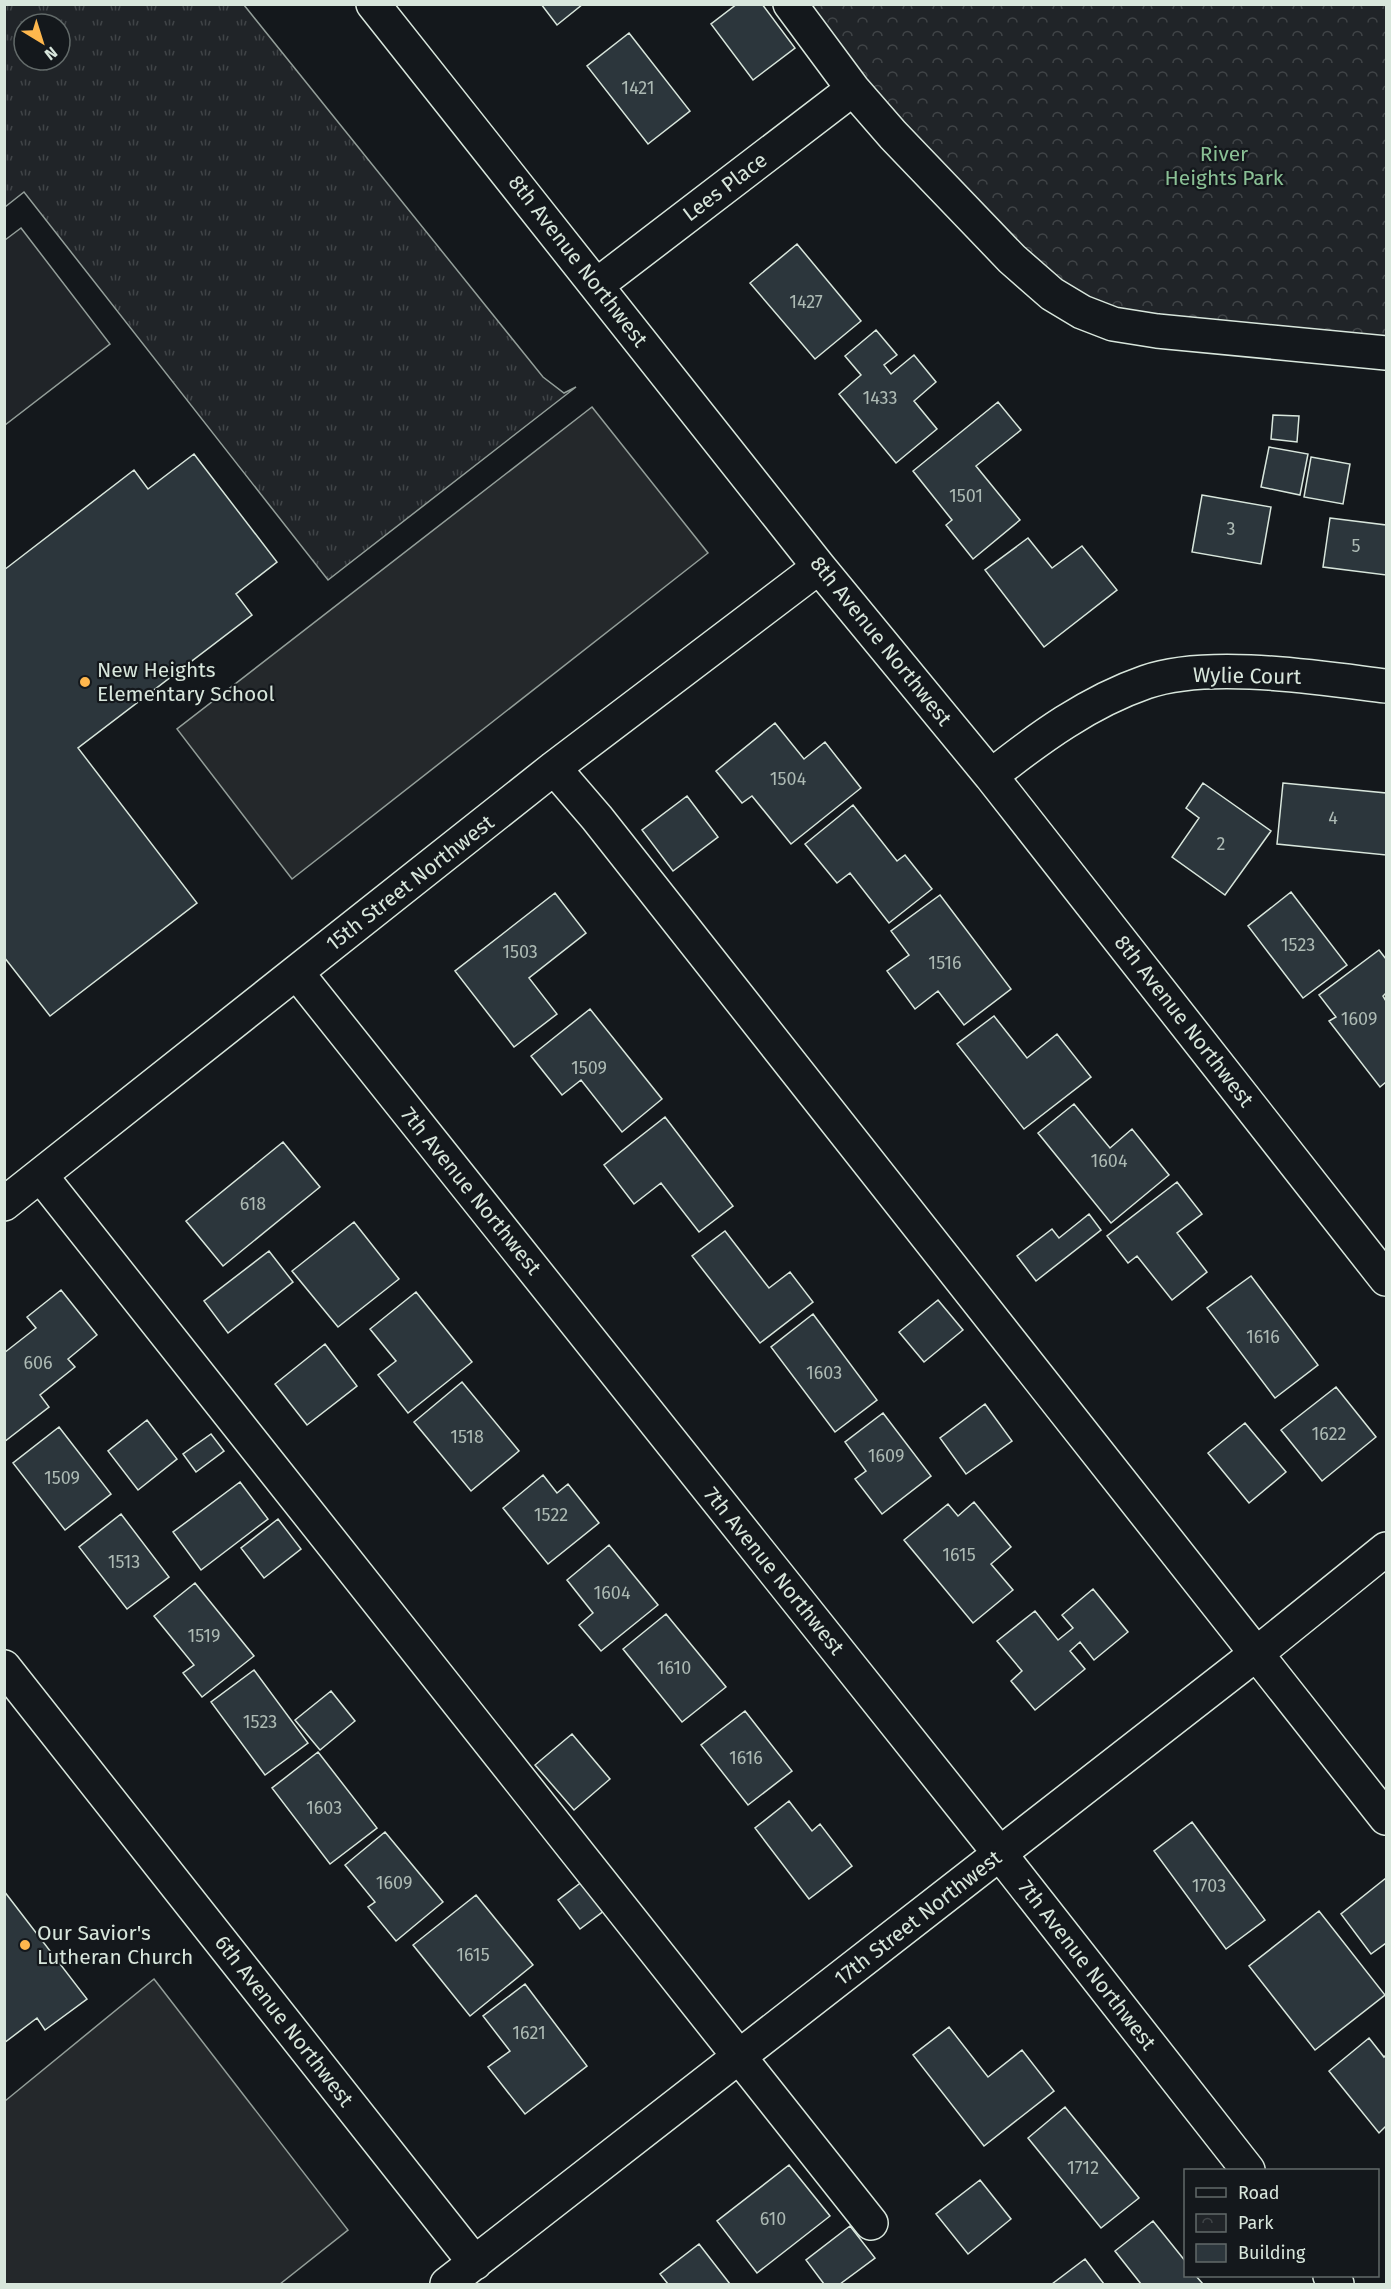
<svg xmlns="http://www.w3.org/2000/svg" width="1391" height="2289" viewBox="0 0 1391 2289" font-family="'Fira Sans',sans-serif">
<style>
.grass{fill:url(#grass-tufts);stroke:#939e99;stroke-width:1.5;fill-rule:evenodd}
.park{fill:url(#park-crowns);stroke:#939e99;stroke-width:1.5}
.garden{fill:#202428;stroke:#939e99;stroke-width:1.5}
.parking{fill:#24282b;stroke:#939e99;stroke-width:1.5}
.building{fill:#2c363c;stroke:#d8e6dc;stroke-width:1.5}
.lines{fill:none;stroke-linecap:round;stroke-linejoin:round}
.minor-casing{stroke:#d8e6dc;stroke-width:36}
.minor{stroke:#14181c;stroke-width:33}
.poi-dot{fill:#ffb74d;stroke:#14181c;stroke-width:2}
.labels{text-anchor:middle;stroke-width:4.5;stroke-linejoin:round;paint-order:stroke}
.number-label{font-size:18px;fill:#adbab4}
.park-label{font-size:21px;fill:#8ac095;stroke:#14181c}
.street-label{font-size:21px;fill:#d8e6dc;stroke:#14181c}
.poi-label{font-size:21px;fill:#d8e6dc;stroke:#14181c;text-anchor:start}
</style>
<defs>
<pattern id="grass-tufts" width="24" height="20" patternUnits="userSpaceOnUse" patternTransform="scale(1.5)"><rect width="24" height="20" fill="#202428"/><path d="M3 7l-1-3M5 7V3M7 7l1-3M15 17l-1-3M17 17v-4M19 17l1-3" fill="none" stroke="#404447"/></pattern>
<pattern id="park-crowns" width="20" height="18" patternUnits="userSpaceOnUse" patternTransform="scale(1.5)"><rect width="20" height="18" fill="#202428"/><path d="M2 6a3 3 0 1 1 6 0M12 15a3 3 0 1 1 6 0" fill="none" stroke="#404447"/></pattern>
</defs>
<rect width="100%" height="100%" fill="#14181c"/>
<path class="grass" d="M5,4l239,1 299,372 21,16 12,-6 -248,193 -304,-388 -19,15zM24,24h36v36h-36z"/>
<path class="park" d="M799,5h587v345l-262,-33 -48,-20 -58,-42z"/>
<path class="garden" d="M21,228l89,116 -105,81v-185z"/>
<path class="parking" d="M592,407l116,146 -416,326 -115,-150z
M154,1979l194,251 -68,54h-275v-183z"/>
<path class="building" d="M541,4h42l-26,21z
M737,4h25l33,44 -42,32 -42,-56z
M629,33l61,78 -42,33 -61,-78z
M797,244l64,77 -46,38 -65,-76z
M876,330l21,25 -13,10 7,9 23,-19 22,27 -22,19 23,28 -41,34 -57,-69 22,-19 -16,-19z
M998,402l23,28 -45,36 44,54 -47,39 -27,-34 6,-5 -39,-49z
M1273,415l26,1 -2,26 -26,-3z
M1269,447l39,7 -8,41 -39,-8z
M194,454l83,108 -41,32 16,21 -174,133 119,155 -147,113 -46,-59v-387l130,-100 14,19z
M1311,457l39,7 -7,40 -39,-7z
M1202,495l69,12 -10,57 -69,-12z
M1330,518l56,7v50l-63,-8z
M1028,538l24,30 30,-22 35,44 -73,57 -59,-77z
M775,723l29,36 21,-17 36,46 -70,56 -39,-48 -10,7 -26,-32z
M1203,783l68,48 -46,64 -53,-38 27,-39 -13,-10z
M1283,783l103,10v62l-109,-11z
M687,796l31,41 -45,34 -31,-41z
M853,805l44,56 8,-6 27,34 -43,34 -39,-50 -13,10 -32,-39z
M1291,892l56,73 -44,33 -55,-72z
M555,893l31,40 -57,45 28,36 -43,33 -59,-76z
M940,895l71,94 -47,36 -26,-34 -23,18 -28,-38 22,-16 -18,-24z
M1379,950l7,9v34l-3,3 3,5v81l-6,5 -51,-66 7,-4 -17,-22z
M590,1009l72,90 -40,33 -41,-52 -19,15 -31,-39z
M994,1016l33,42 30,-24 34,43 -67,52 -67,-85z
M1074,1104l36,44 22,-19 37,46 -58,48 -73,-90z
M665,1117l68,89 -34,26 -38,-49 -27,21 -30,-39z
M283,1142l37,45 -97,79 -37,-45z
M1177,1182l25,32 -25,19 30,39 -35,28 -35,-44 -9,7 -21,-27z
M1089,1214l12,16 -65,51 -19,-25 35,-27 7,9z
M354,1222l45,57 -61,48 -46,-56z
M725,1231l44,57 21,-16 23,30 -53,41 -68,-87z
M269,1251l24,31 -65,51 -24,-32z
M1251,1276l67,89 -43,33 -68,-90z
M61,1290l36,45 -29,24 7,8 -35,28 9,12 -45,35v-89l32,-25 -9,-11z
M416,1292l56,70 -64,51 -30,-38 18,-14 -26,-32z
M938,1300l25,30 -39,32 -25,-30z
M813,1314l64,86 -42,32 -64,-85z
M325,1344l32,42 -50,39 -32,-41z
M462,1382l57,69 -48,40 -57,-69z
M1336,1387l40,50 -54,44 -41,-51z
M985,1404l27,37 -46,33 -26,-36z
M883,1413l48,63 -49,38 -27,-35 11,-8 -21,-29z
M147,1420l30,39 -39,31 -30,-39z
M1245,1423l41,49 -37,31 -41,-50z
M59,1427l52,67 -46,36 -52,-67z
M211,1434l13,17 -28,21 -13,-18z
M543,1475l14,18 11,-9 31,39 -51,41 -45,-56z
M240,1482l28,37 -67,51 -28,-38z
M974,1502l37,45 -20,17 22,26 -40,33 -69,-83 44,-36 10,12z
M121,1514l48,63 -42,32 -48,-62z
M278,1519l23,30 -37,29 -23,-30z
M609,1545l49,60 -57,46 -22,-26 14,-12 -26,-33z
M195,1583l59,73 -52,41 -19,-24 11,-8 -40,-49z
M1093,1589l35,43 -34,28 -14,-18 -10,9 15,18 -50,41 -24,-29 11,-10 -25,-30 38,-30 23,29 15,-12 -11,-13z
M666,1614l60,73 -44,35 -59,-73z
M254,1670l54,73 -43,32 -54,-73z
M331,1691l24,30 -35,29 -25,-30z
M745,1711l47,60 -44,34 -47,-60z
M572,1734l38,45 -36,31 -39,-45z
M318,1752l59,76 -47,36 -58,-76z
M789,1801l23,30 8,-7 32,42 -43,33 -54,-71z
M1192,1822l73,98 -39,29 -72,-98z
M385,1832l58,70 -47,39 -28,-34 7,-5 -30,-37z
M587,1878l22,29 -29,22 -22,-29z
M1386,1878v65l-15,11 -30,-40z
M4,1891l83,108 -42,31 -8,-12 -33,25z
M476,1895l57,70 -63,51 -57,-71z
M1319,1911l66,84 -70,55 -66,-84z
M525,1984l62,82 -62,48 -37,-47 22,-16 -27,-35z
M949,2027l39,50 34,-27 32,41 -70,55 -71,-91z
M1369,2038l15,19 2,-2v71l-7,7 -50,-62z
M1065,2107l74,91 -38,30 -73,-90z
M789,2165l41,51 -73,57 -40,-52z
M980,2180l31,39 -43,35 -32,-40z
M1153,2221l33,41v14h10l7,8h-62l-26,-33z
M850,2226l25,32 -35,26h-16l-18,-24z
M699,2244l31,40h-62l-8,-10z
M1085,2259l19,25h-52z"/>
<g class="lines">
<defs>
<path id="minor" d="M373,4l446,563 172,209 395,503
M790,4l63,85 40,46 119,124 40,35 30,18 31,12 44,7 229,22
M597,285l256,-196
M554,768l43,50 789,1000
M991,776c48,-38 97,-74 155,-94 63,-22 174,-4 240,4
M297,973l703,881 248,316
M41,1176l830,1047
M4,1204l550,-436 265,-201
M4,1667l471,596
M1330,2276l7,8
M447,2284l809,-630 130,-105"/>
</defs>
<use href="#minor" class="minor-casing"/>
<use href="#minor" class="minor"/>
</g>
<g class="poi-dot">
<circle cx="85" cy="682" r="6"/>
<circle cx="25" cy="1945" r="6"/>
</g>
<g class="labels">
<g class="number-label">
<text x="638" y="94">1421</text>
<text x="806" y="308">1427</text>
<text x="880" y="404">1433</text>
<text x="966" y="502">1501</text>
<text x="1231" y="535">3</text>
<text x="1356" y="552">5</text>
<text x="788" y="785">1504</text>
<text x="1333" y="824">4</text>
<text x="1221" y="850">2</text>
<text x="1298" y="951">1523</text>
<text x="520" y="958">1503</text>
<text x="945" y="969">1516</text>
<text x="1359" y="1025">1609</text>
<text x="589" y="1074">1509</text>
<text x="1109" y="1167">1604</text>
<text x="253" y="1210">618</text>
<text x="1263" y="1343">1616</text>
<text x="38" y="1369">606</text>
<text x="824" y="1379">1603</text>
<text x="1329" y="1440">1622</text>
<text x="467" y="1443">1518</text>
<text x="886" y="1462">1609</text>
<text x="62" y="1484">1509</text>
<text x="551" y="1521">1522</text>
<text x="959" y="1561">1615</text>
<text x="124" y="1568">1513</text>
<text x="612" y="1599">1604</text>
<text x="204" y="1642">1519</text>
<text x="674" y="1674">1610</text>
<text x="260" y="1728">1523</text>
<text x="746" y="1764">1616</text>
<text x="324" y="1814">1603</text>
<text x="394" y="1889">1609</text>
<text x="1209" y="1892">1703</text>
<text x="473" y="1961">1615</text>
<text x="529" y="2039">1621</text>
<text x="1083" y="2174">1712</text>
<text x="773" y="2225">610</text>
</g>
<g class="park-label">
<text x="1224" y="161">River<tspan x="1224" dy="24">Heights Park</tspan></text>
</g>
<g class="street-label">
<text transform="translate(725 187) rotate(-37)" y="7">Lees Place</text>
<text transform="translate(578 261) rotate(52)" y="7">8th Avenue Northwest</text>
<text transform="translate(881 641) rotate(51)" y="7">8th Avenue Northwest</text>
<text transform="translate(1247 676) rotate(1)" y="7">Wylie Court</text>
<text transform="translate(410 883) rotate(-38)" y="7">15th Street Northwest</text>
<text transform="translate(1184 1021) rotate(52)" y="7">8th Avenue Northwest</text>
<text transform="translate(471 1191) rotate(51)" y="7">7th Avenue Northwest</text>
<text transform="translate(774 1571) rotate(51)" y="7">7th Avenue Northwest</text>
<text transform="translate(918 1918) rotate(-38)" y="7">17th Street Northwest</text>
<text transform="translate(1087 1965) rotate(52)" y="7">7th Avenue Northwest</text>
<text transform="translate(284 2021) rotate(52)" y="7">6th Avenue Northwest</text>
</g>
<g class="poi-label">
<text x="97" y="677">New Heights<tspan x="97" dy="24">Elementary School</tspan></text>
<text x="37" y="1940">Our Savior's<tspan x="37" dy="24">Lutheran Church</tspan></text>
</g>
</g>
<rect width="1391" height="2289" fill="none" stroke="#d8e6dc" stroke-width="12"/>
<rect x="1184" y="2169" width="195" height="108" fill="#14181c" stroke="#626a69" stroke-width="1.5"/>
<rect x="1196" y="2188" width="30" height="9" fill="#14181c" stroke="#626a69" stroke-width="1.5"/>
<text x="1238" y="2199" font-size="18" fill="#d8e6dc">Road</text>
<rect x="1196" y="2214" width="30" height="18" fill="url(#park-crowns)" stroke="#626a69" stroke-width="1.5"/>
<text x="1238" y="2229" font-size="18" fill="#d8e6dc">Park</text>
<rect x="1196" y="2244" width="30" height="18" fill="#2c363c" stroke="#626a69" stroke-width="1.5"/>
<text x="1238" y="2259" font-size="18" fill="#d8e6dc">Building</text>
<g transform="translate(42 42) rotate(142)"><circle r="28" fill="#14181c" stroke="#626a69" stroke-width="1.5"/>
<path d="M0-4.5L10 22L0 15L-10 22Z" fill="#ffb74d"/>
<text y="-9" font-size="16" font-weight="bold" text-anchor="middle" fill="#d8e6dc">N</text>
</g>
</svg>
